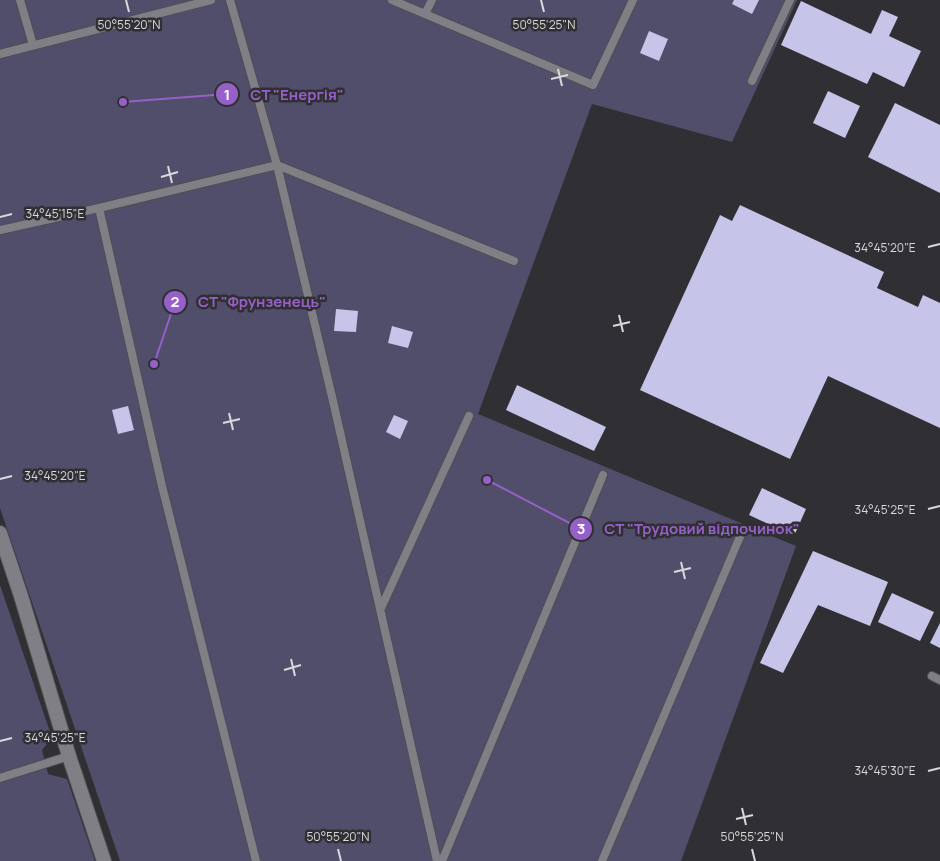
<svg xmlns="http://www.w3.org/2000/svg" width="940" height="861" viewBox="0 0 940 861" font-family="Manrope,sans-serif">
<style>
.green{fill:#504e6a}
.building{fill:#c7c4ea}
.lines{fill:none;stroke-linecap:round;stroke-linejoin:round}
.service-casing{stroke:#4e4e52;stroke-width:10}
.minor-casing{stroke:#4e4e52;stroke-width:16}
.service{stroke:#807f85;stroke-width:8}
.minor{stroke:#807f85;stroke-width:14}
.ticks{fill:none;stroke:#d9d9dc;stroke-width:2}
.ticks-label{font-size:12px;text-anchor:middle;fill:#d9d9dc;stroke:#303034;stroke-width:5;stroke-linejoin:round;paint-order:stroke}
.leader{fill:none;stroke:#9760c8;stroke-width:2}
.callout-dot{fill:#9760c8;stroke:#303034;stroke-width:2}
.mark-label{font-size:15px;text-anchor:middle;font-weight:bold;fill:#fff}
.callout-label{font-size:15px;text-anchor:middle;font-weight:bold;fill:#9760c8;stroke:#303034;stroke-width:5;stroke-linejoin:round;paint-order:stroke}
</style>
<rect width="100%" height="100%" fill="#303034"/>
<path class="green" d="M0,0h797l-65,142 -140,-38 -114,310 318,132 -115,315h-561l-120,-353z
M0,585l52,153 -10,12 6,24 19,5 28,82h-95z"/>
<path class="building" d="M734,0h25l-7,14 -20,-10z
M801,1l70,33 11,-24 16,7 -9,19 32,15 -17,36 -31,-15 -6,12 -86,-39z
M649,31l19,8 -9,22 -19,-8z
M828,91l32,15 -15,32 -32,-15z
M895,103l45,22v68l-72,-36z
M740,205l144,67 -7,16 41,19 5,-12 17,8v125l-112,-52 -38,83 -150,-69 80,-175 12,6z
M336,309l22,2 -2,21 -22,-1z
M392,326l21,6 -5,16 -20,-5z
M517,385l89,42 -12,24 -88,-41z
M128,406l6,24 -16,4 -6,-24z
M394,415l14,6 -8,18 -14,-7z
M762,488l44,21 -12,27 -45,-21z
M813,551l75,31 -18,44 -52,-21 -35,68 -23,-10z
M892,593l42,19 -14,29 -42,-19z
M940,623v25l-10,-5z"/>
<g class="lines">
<defs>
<path id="service" d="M20,0l13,45
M230,0l47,165 56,236 104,460
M392,0l201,85 40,-85
M425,14l7,-14
M0,54l211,-54
M752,81l38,-81
M99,208l63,278 94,375
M0,230l99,-22 178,-43 237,96
M381,608l88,-192
M932,676l8,4
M0,778l69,-22
M442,861l161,-386
M602,861l140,-329"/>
<path id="minor" d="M0,533l21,63 48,160 35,105"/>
</defs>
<use href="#service" class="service-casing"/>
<use href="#minor" class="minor-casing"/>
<use href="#service" class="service"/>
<use href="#minor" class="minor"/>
</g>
<path class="ticks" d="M126,0l3,12M541,0l3,12M558,69l4,17M551,79l17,-4M168,166l4,17M161,177l17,-5M0,217l12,-3M928,247l12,-3M619,315l4,17M613,326l17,-4M229,413l4,17M223,423l17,-4M0,479l12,-3M928,509l12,-3M681,562l4,17M674,572l17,-4M291,659l4,17M284,670l17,-5M0,741l12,-3M928,771l12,-3M742,808l4,17M736,819l17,-4M338,849l3,12M752,849l3,12"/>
<g class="ticks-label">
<text x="544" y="29">50°55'25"N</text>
<text x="129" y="29">50°55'20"N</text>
<text x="55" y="218">34°45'15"E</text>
<text x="885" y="252">34°45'20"E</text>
<text x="55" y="480">34°45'20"E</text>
<text x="885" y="514">34°45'25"E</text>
<text x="55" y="742">34°45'25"E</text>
<text x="885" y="775">34°45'30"E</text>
<text x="338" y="841">50°55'20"N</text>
<text x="752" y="841">50°55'25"N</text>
</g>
<path class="leader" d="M123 102L227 94M154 364L175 302M487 480L581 529"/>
<g class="callout-dot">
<circle cx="123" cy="102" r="5"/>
<circle cx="154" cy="364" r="5"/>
<circle cx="487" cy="480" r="5"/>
<circle cx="227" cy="94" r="12"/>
<circle cx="175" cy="302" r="12"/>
<circle cx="581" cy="529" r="12"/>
</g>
<g class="mark-label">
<text x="227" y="100">1</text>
<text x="175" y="307">2</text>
<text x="581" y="534">3</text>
</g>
<g class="callout-label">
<text x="297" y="100">СТ "Енергія"</text>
<text x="262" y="307">СТ "Фрунзенець"</text>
<text x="702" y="534">СТ "Трудовий відпочинок"</text>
</g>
</svg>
